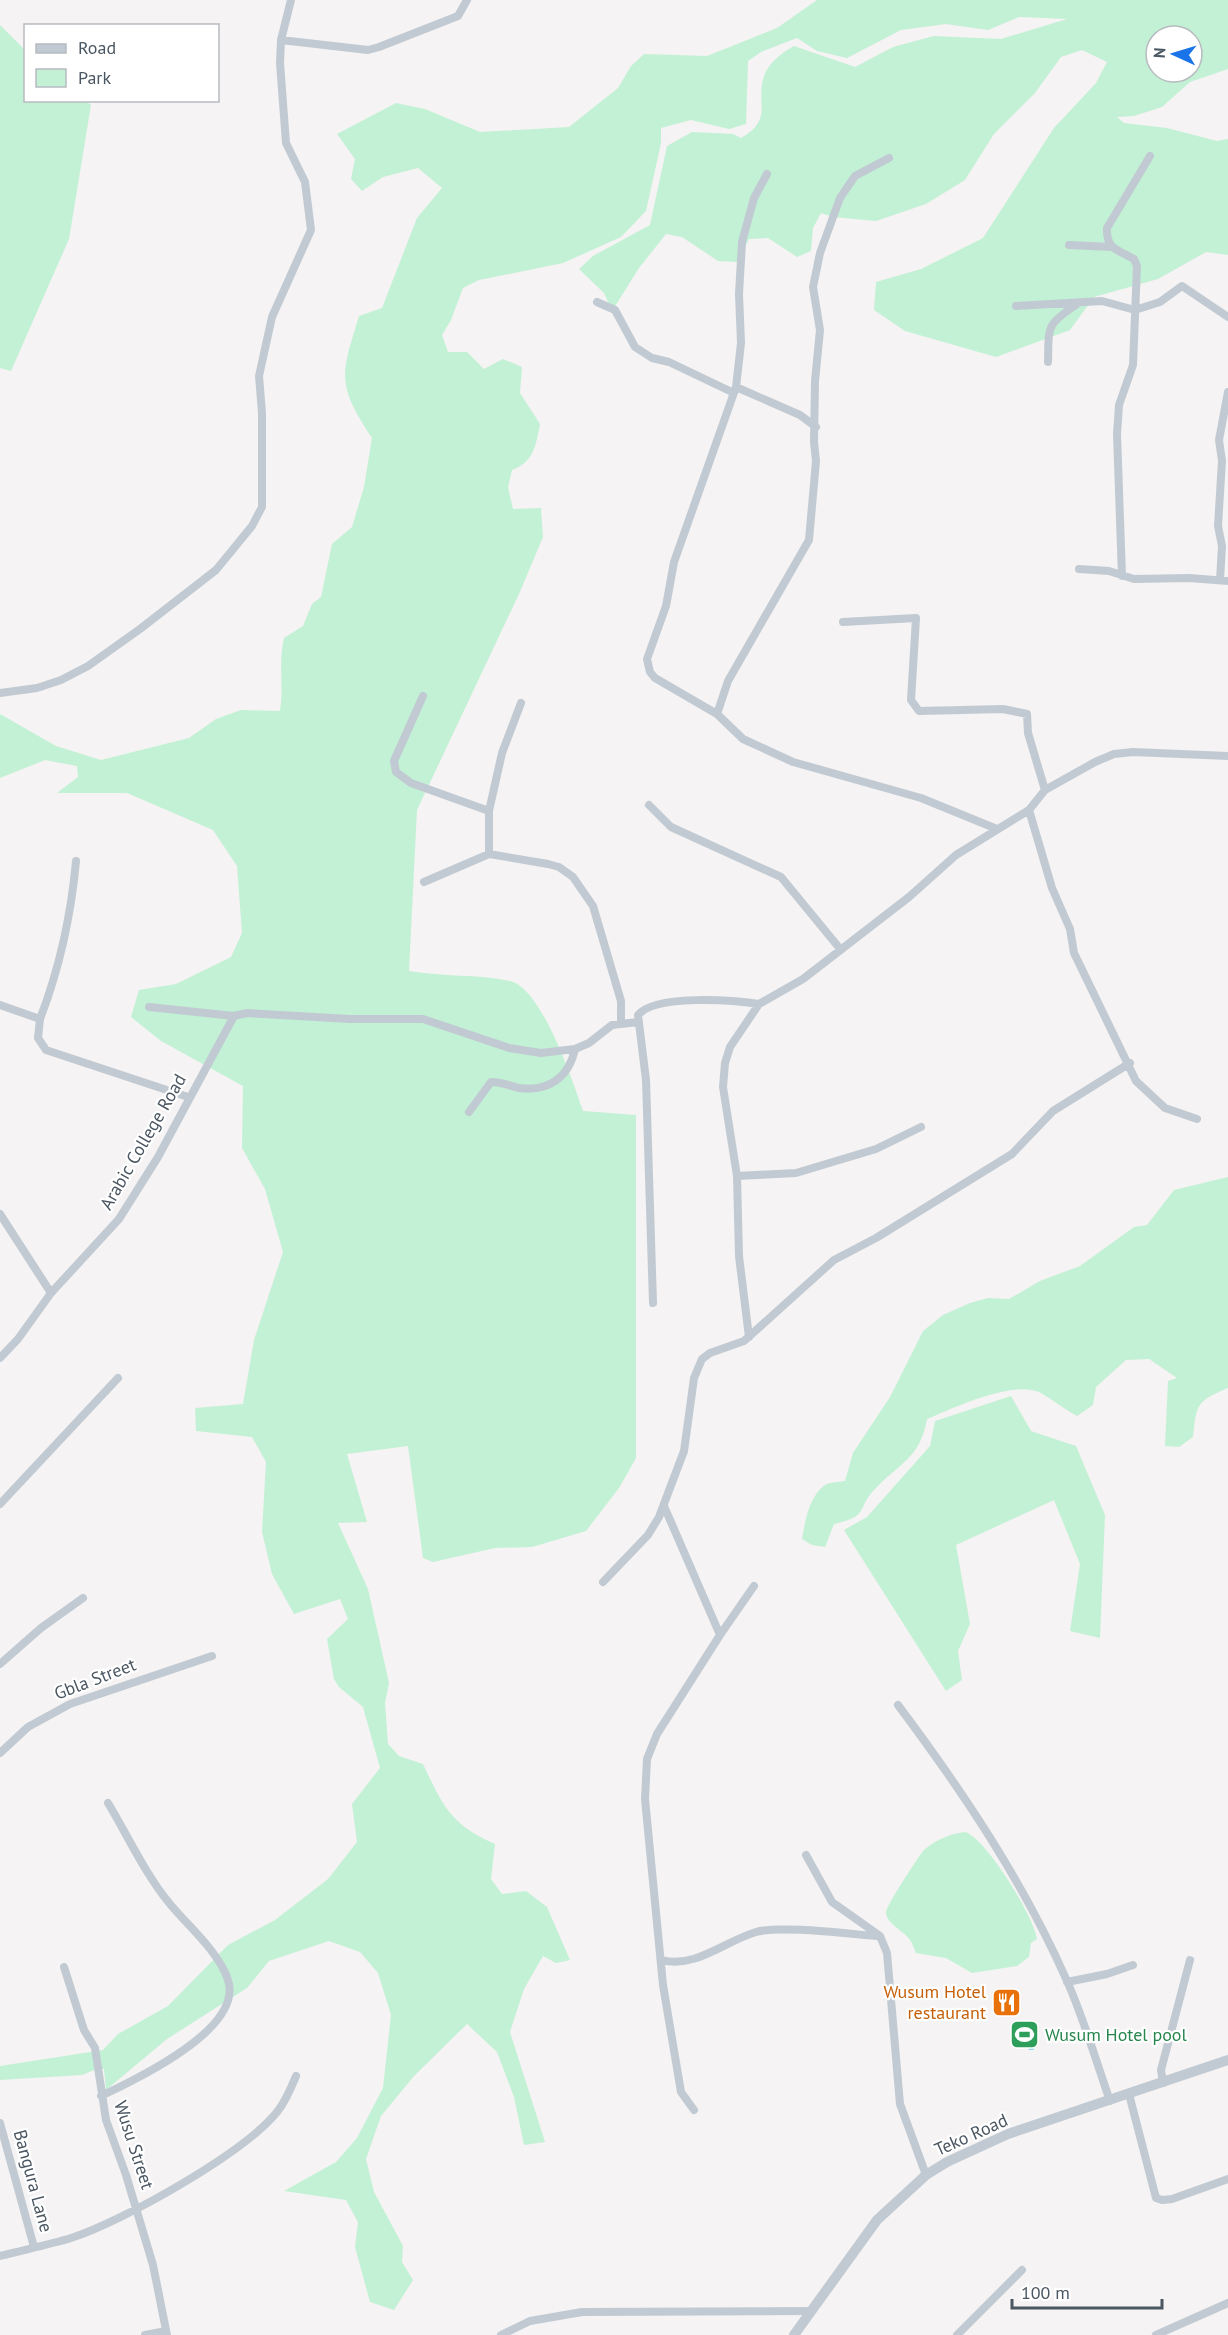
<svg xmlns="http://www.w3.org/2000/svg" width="1228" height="2335" viewBox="0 0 1228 2335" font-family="'PT Sans',sans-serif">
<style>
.green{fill:#c3f1d5;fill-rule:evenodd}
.water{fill:#90daee}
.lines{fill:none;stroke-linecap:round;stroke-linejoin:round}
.minor{stroke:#c1cad2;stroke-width:8}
.tertiary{stroke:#c1cad2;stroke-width:10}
.labels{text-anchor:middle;stroke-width:4.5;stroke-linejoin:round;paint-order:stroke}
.street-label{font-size:18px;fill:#4a5661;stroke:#fff}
.food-label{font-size:18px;fill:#c56008;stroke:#fff;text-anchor:end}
.leisure-label{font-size:18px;fill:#27864d;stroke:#fff;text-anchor:start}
</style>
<rect width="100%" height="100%" fill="#f5f3f3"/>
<path class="green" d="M817,0h411v69l-38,13 -28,25 -28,9 -17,1 7,6 43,5 50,13 11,-2v116l-22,-3 -48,27 -64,18 -24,33 -74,27 -91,-26 -31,-21 2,-28 45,-13 62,-31 71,-110 42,-45 11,-21 -25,-12 -21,7 -26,36 -41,41 -29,46 -39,24 -50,17 -43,-4 -12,-4 -8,15 -2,23 -14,6 -29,-19 -19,1 -12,23 -19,-1 -36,-24 -16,-3 -27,34 -27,43 -8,-18 -25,-24 14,-13 57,-31 17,-79 25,-14 41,2 8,4c33,-19 14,-34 23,-62 5,-14 19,-24 30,-30l61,21 38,-20 41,-11 67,3 66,-20 -48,-2 -31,13 -42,-6 -45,6 -54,28 -30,-7 -20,-13 -36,14 -13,9 -2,63 -17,5 -38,-9 -30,8v15l-15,68 -25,26 -58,26 -84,17 -16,8 -12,32 -9,15 6,17h19l17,17 19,-10 19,8 -2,26 20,31c-4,21 -6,38 -28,46l-4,17 5,22 28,-1 2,29 -24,57 -102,216 -8,161c33,6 69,3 101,10 32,7 63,101 73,130l53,4v343l-17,30 -33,43 -54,16 -37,1 -62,14 -10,-4 -15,-112 -61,8 20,68 -29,1 30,66 21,94 -4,20 3,41 11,12 24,8c20,42 27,60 72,80l-4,35 11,15 24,-3 21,16 23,53 -14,3 -13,-7 -19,33 -14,43 35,110 -21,3 -10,-48 -17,-45 -30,-28 -53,52 -33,40 -15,43 8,33 29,54 -1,16 11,18 -19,30 -24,-8 -15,-55 3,-25 -12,-22 -62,-9 52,-29 21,-24 26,-50 8,-73 -13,-42 -18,-21 -31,-11 -60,20 -22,27 -80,51 -61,51 -2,-21h-7l-15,6 -82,5v-14l103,-16 15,-16 50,-28 60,-61 47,-25 53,-41 29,-37 -5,-38 28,-36 -17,-61 -24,-20 -5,-8 -7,-40 21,-20 -8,-20 -46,15 -22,-40 -10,-42 4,-70 -14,-25 -56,-6 -1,-23 48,-4 11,-64 29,-88 -18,-63 -23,-41 1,-62 -82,-45 -30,-24 8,-27 37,-6 55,-27 11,-24 -5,-67 -24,-36 -86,-37h-70l21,-16 -1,-11 -32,-6 -45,18v-64l56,32 45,14 88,-22 27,-19 25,-9 39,1c4,-26 -2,-48 4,-73l19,-12 9,-22 9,-7 11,-53 20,-17 12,-40 8,-49c-36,-55 -31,-62 -13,-122l23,-8 35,-90 25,-30 -24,-20 -35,9 -21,14 -11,-12 4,-20 -18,-25 59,-31 29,6 55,23 89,-5 49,-39 13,-22 13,-12 63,2 70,-28zM1156,36h36v36h-36z
M0,25l25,25 1,50 60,1 5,4 -22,134 -58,132 -11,-3z
M1228,1177v211c-31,13 -32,16 -35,49l-14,10 -14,-1 3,-65 9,-3 -28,-19 -23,1 -30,27 -3,18 -16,11c-13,-7 -24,-16 -36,-23 -27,-14 -88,15 -114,26 -7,40 -28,44 -53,71 -18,19 -4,26 -40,34l-9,23 -13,-2 -10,-6c3,-17 7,-43 23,-54 5,-3 14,-3 20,-4l8,-28 37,-56 33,-66 20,-16 27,-12 18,-5 21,1 31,-18 40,-15 54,-39 13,-2 27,-35z
M1011,1396l20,35 45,15 29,69 -5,123 -30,-7 10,-67 -26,-64 -98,45 14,79 -12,27 4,29 -16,11 -102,-161 23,-13 63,-71 5,-25z
M966,1832c22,10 67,83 71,107l-6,4 -2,14 -12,9 -45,7 -26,-15 -30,-5c-2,-4 -3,-9 -6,-13 -6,-9 -23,-16 -24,-27 -1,-6 33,-57 38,-63 11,-10 28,-17 42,-18z"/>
<path class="water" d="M1016,2022h4l4,8 5,2 5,18h-5l-5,-10 -5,-1 -5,-14z"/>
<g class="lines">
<path class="minor" d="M281,40l87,10 11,-3 79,-31 9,-16
M889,158l-34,18 -15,22 -20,55 -7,34 7,43 -5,51 -1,61 2,19 -7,79 -81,141 -11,33 26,25 50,23 128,36 76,31
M1069,245l42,2
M597,302l18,8 20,37 17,11 17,4 65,31
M1016,306l86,-5 33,9 25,-8 22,-16 46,31
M1048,362c1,-34 -3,-37 28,-57
M736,387l64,28 16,12
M1079,569l30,2 25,8 55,-1 39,3
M1122,576l-5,-142 2,-29 14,-40 4,-99 -3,-7c-16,-9 -28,-10 -27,-31l43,-72
M1220,580l2,-34 -4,-20 4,-65 -3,-21 9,-48
M843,622l73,-4 -5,82 8,11 84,-2 24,5 1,19 17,57
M0,693l37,-5 24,-8 27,-14 52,-37 76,-59 36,-44 10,-19v-94l-3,-37 13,-59 39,-87 -6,-48 -19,-39 -6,-80 1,-23 10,-40
M423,696l-29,65 2,11 15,11 78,28
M717,714l-62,-36 -5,-6 -3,-13 19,-53 8,-44 62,-175 5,-44 -2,-49 3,-52 12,-44 13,-24
M649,805l22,22 110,50 60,73
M1029,810l23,78 18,41 4,24 62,128 29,27 32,11
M489,854v-43l13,-58 19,-50
M424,882l65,-28 59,10 11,3 14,10 20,29 28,95v22
M0,1005l40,14 -2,19 8,12 142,47
M149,1007l85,9 13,-3 103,6h73l86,29 32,5 34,-4 14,-6 23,-18 26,-3
M40,1019c20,-52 31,-103 36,-158
M469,1112l22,-30c11,0 19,4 28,6 30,4 50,-11 56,-39
M737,1176l59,-3 80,-24 45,-22
M0,1214l51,79
M653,1303l-7,-223 -8,-65c17,-21 95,-15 121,-11
M749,1337l-10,-81 -2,-80 -14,-89 2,-24 5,-16 29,-43 44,-25 106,-82 47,-42 73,-45 16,-20 50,-28 19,-8 19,-2 95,4
M0,1358l18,-19 33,-46 68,-74 39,-62 76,-141
M0,1504l118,-126
M664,1506l56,129
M603,1582l45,-47 11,-18 25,-66 10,-73 8,-19 8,-6 34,-12 90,-81 42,-22 136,-84 41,-43 77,-48
M0,1664l41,-36 42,-30
M898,1705c65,87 125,176 169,276 17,38 29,80 43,120
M0,1753l28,-26 42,-23 142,-48
M806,1855l26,47 48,34 7,17 13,151 26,71
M662,1960c33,9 63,-19 94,-28 23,-7 93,2 120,4
M64,1967l20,63 11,18 11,72 20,55 27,90 14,70
M1067,1982l40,-8 26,-9
M1163,2083l-2,-13 29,-110
M1129,2094l27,104 6,2 10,-1 56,-20
M101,2096c34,-16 143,-67 127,-116 -9,-28 -40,-54 -58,-76 -25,-30 -42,-68 -62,-101
M694,2110l-13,-18 -18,-107 -18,-186 2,-40 10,-25 63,-99 34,-49
M0,2123l34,124
M0,2256c23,-6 48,-11 71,-18 52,-17 172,-84 206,-126 9,-11 14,-24 19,-36
M145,2335l21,-4
M501,2335l29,-14 52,-9 230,-1
M957,2335l65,-65
M1156,2335l72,-32"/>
<path class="tertiary" d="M794,2335l83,-115 49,-45 21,-13 61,-28 220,-74"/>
</g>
<defs>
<symbol id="restaurant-square" viewBox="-11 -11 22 22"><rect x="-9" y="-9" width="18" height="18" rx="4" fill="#e8710a" stroke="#fff"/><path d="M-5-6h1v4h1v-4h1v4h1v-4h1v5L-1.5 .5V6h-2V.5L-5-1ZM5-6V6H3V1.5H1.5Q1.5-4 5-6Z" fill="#fff"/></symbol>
<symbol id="stadium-square" viewBox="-11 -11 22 22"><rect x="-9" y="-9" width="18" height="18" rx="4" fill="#2e9e5b" stroke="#fff"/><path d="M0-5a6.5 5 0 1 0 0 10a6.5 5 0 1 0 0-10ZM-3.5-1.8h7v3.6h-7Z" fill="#fff"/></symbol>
</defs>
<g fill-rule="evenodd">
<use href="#restaurant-square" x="990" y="1986" width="33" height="33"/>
<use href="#stadium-square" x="1008" y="2018" width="33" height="33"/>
</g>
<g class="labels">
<g class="street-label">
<text transform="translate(143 1142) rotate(-60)" y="6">Arabic College Road</text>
<text transform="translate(95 1679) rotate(-21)" y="6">Gbla Street</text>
<text transform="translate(971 2135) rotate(-24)" y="6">Teko Road</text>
<text transform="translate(134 2145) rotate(72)" y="6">Wusu Street</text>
<text transform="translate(33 2181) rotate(75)" y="6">Bangura Lane</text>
</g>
<g class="food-label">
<text x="986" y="1998">Wusum Hotel<tspan x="986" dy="21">restaurant</tspan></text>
</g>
<g class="leisure-label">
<text x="1045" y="2041">Wusum Hotel pool</text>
</g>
</g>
<rect x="24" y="24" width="195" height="78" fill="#ffffff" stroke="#b7bbc0" stroke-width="1.5"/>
<rect x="36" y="44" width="30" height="9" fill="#c1cad2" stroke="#b7bbc0" stroke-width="1.5"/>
<text x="78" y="54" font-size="18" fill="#4a5661">Road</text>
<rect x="36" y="69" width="30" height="18" fill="#c3f1d5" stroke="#b7bbc0" stroke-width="1.5"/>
<text x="78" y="84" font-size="18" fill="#4a5661">Park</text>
<g transform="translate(1174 54) rotate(274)"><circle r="28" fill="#ffffff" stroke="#b7bbc0" stroke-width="1.5"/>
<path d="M0-4.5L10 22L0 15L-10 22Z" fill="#1a73e8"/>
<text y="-9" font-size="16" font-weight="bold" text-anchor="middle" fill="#4a5661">N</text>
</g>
<path d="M1012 2299v9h150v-9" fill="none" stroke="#4a5661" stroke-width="3"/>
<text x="1021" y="2299" font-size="18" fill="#4a5661" stroke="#ffffff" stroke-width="4.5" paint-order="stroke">100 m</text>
</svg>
